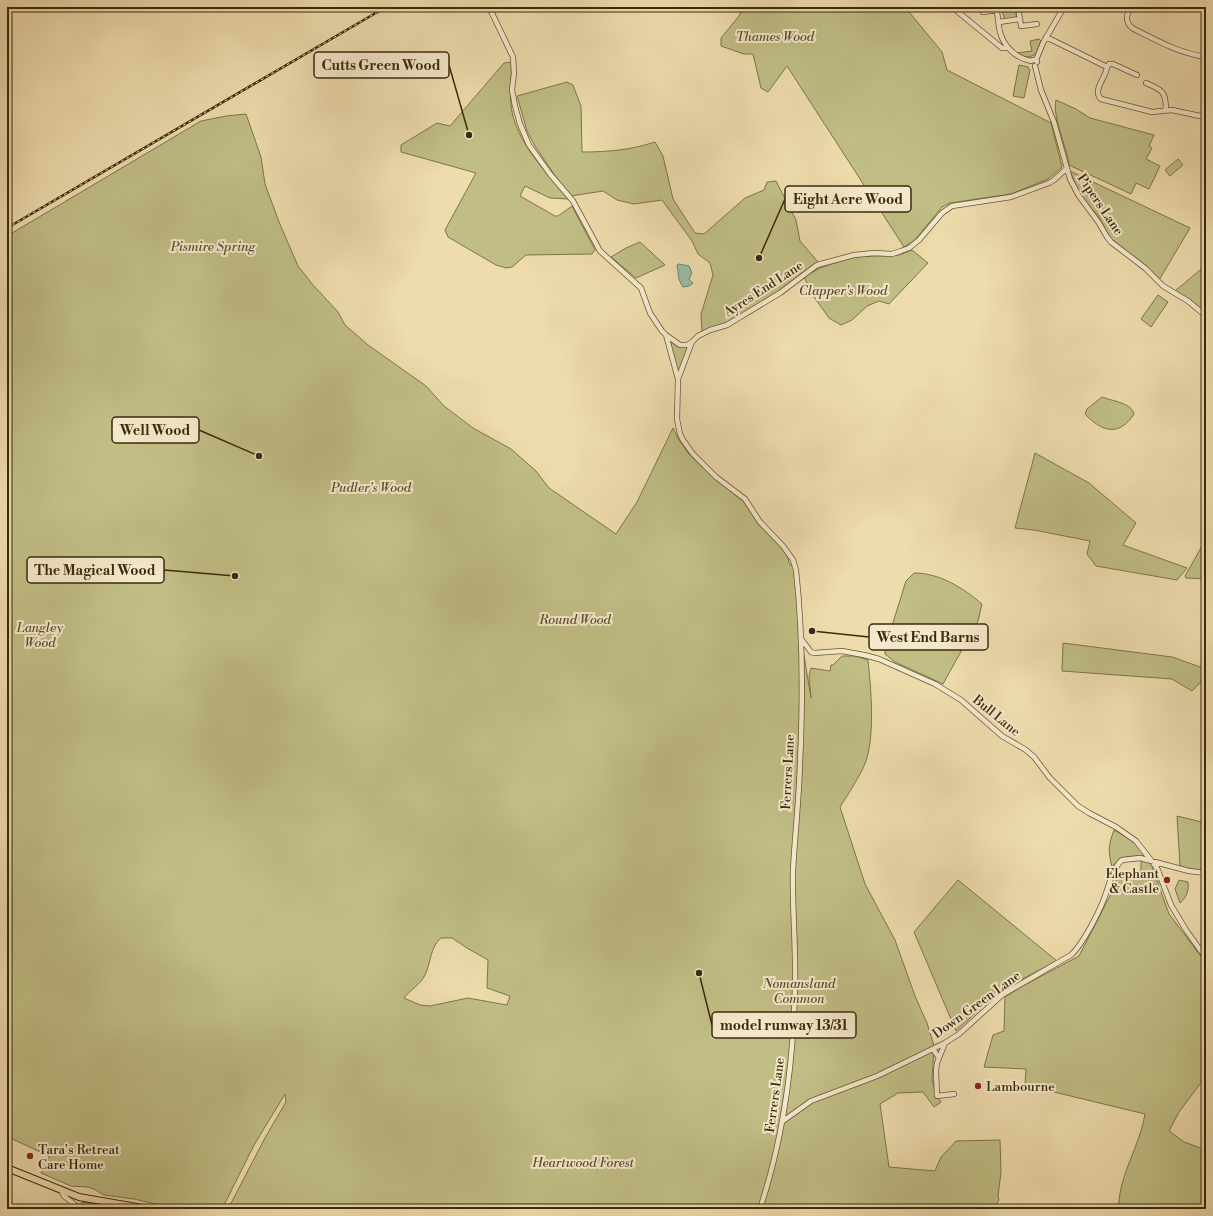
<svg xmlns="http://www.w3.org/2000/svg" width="1213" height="1216" viewBox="0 0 1213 1216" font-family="'Libre Bodoni',serif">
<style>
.green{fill:#c0be85;stroke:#7e744a;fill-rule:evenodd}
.water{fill:#99bca9;stroke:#73816b}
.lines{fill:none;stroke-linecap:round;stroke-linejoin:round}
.minor-casing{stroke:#685636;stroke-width:6}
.major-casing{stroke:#3b290e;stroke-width:8}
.minor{stroke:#f4e8ca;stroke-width:4.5}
.major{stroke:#eedcad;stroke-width:6}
.rail-casing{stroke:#3b290e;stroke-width:2.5}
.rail{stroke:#f4e8ca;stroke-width:1;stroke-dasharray:3;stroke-linecap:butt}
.poi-dot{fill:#8f2418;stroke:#f4e8ca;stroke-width:1.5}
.labels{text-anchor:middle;stroke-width:4;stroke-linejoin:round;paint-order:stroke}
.park-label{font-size:13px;font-style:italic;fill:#5c4e2c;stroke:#f4e8ca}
.street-label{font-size:13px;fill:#3b290e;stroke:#f4e8ca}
.poi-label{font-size:13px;fill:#3b290e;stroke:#f4e8ca;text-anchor:start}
.leader{fill:none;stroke:#3b290e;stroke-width:1.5}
.callout-dot{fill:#3b290e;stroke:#f4e8ca;stroke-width:1.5}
.callout{fill:#f4e8ca;stroke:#3b290e;stroke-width:1.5}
.callout-label{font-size:14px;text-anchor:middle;font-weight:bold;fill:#3b290e}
</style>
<rect width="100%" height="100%" fill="#eedcad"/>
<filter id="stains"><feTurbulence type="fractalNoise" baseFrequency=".005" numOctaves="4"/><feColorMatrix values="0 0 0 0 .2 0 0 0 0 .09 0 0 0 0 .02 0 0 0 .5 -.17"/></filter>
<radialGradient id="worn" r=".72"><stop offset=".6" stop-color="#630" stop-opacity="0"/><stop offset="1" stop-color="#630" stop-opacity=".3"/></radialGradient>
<path class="green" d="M743,7h162l37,45 5,18 104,53 11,44 -14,12 -37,15 -61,9 -8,4 -28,34 -10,6 -117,-181 -19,26 -7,-4 -8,-34h-9l-23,-8v-8l18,-22z
M1001,7h13l3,10 -12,3z
M1039,39l2,2 -5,13c-7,4 -12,4 -19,-1l15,-2 -2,-10z
M512,62c-1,16 -3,34 0,50 7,33 35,61 56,87l-18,-1 -25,-12 -5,10 35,20h3l14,-10 23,44 -3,4 -66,1 -14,12 -6,1 -10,-3 -48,-28 -3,-7 31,-57 -75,-21v-7l36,-22 13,3 54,-63z
M1019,65l9,2 2,3 -6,28 -11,-2z
M567,82l6,3 8,21 1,46c25,0 49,-2 73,-10l8,14 10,43 22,34 9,1 41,-36 19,-8 3,-8 9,-1 20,39 4,21 18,21 -22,18 -16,11 -56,34 -22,7 -1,-18 12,-39 -3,-12 -12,-9 -6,-13 -30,-41 -28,4 -17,-4 -14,-9 -32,5 -13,-16 -23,-34 -8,-15 -10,-35z
M1056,100l20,9 14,9 64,17 -5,11 3,2 -6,11 14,7 -11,23 -13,-6 -5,11 -62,-29c-2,-18 -17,-48 -13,-65z
M246,114l15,43 4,27 14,38 19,44 15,19 25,27 7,13 23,20 58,41 18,20 29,22 38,21 25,22 13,17 67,46 21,-32 36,-74 6,12 9,13 20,19 35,29 16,24 20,18 8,12 2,8 7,7 3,56 12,72 -2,-22 2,-8 19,3 1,-6h2l9,-9h13l13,4c3,28 7,74 -2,101 -5,14 -18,33 -26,46l25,77 30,56 20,56 12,27 7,23 -2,34 5,16 4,6 -7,5 -11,-15 -25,1 -18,11 9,63 46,4 6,-14 15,-16 44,-1 1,32 -3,24 1,4 -6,9h-765l38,-73 20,-34 -1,-8 -31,51 -32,64h-45l-43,-10 -30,-4 -10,-6 -7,-2 -16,-1 -30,-13 8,-17 -41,-19 -1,2v-903l194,-115 25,-5zM441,938h11l15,10 21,12 -1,28 23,8 -3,9 -39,-7 -38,8 -10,-1 -16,-7c6,-8 17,-14 21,-23 6,-12 5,-28 16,-37z
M1178,159l5,6 -13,11 -5,-6z
M1070,171l120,57 -31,52 -19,-19 -28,-21 -5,-7 -9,-18 -13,-12 -5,-7z
M640,242l25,23 -29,13 -25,-21 15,-9z
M912,250l16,13 -39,41 -10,-3 -12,5 -15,14 -11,5 -12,-7 -15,-21 -10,-20 16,-9 32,-11 47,-2z
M1206,265v48l-16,-13 -15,-9z
M1158,295l10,7 -17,25 -10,-8z
M669,340l19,6 -10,29z
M1102,397c10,4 30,6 32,17 -15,23 -32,18 -49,0l2,-5z
M1035,453l54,30 47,40 -13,22 64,23 -10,12 -81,-14 -9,-12 3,-13 -56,-11 -19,-2z
M1206,539v40l-20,-1 -1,-2z
M914,573c26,0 49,15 68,31l-4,17 -35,63 -48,-22 -10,-8v-6l21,-67z
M1063,643l109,14 34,12v8l-14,14 -20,-12 -110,-8z
M1177,816l29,7v49l-16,-2 -10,-4z
M1114,830l18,10 14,16c-15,0 -25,-1 -34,11 -4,-17 -4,-20 2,-37z
M1141,859l9,2 19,53 37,49v113l-27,36 -10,19 15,11 22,8v59h-87c-1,-8 1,-14 2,-21 6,-25 20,-49 24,-74l-120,-29 1,-16 -42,-2 9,-32 11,-4 1,-34 16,-10 58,-31 33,-64 7,-20 16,3 6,-5z
M958,880l99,81 -58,30 -43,40 -42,-99z
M1179,880l9,2c1,8 -1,15 -8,21l-5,-14z
M82,1202l52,7h-50l-3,-3z"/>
<path class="water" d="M679,264l10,2 3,7 -3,6 4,4 -4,3 -6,1c-6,-8 -4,-14 -6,-22z"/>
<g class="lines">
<defs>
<path id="minor" d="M489,7l24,50 1,16 -2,17 3,16 5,18 9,21 21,29 23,27 27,50 41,37 9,25 12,18 4,4 14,10h7l5,-3 6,-6 12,-6 17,-5 53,-32 37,-28 37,-10 20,-2 18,1 9,-3 8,-3 10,-8 23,-27 10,-7 59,-9 38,-14 5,-3 12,-11
M952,7l50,41h6
M996,7c2,8 2,17 4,25 4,15 16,26 31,29l2,-1h3
M1131,7c-5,8 -6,14 1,21 24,12 46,25 74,29
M983,12l14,-2
M1020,19l1,7 16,-2
M999,22l21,-3 -1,-5
M1046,37l61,30 2,-3h4l24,11
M1037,62l-1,-2 7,-17 21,-36
M1035,66l6,24 13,32 16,57 9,17 20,27 8,14 4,5 34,26 18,18 25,15 18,15
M1107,67c-1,11 -15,23 -6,32l51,13 20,-2 28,6 6,-2
M1146,83c16,7 20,8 20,27
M666,335l12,44 -1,40 3,15 3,6 10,14 23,23 29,22 15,23 23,24 10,14 3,10c7,64 7,129 4,193 -1,36 -5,71 -7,107 -1,38 3,75 2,113 -1,77 -11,153 -35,226
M678,379l14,-37
M802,640l9,12 3,1 28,-2 22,4 15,4 56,25 26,16 41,36 24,14 8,7 16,21 28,28 11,7 27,14 20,14 21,27 14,37 15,25 20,28
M945,1043l-8,20 -1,8 1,25 17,-2
M933,1049l6,9
M783,1121l28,-20 66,-25 68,-33 14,-9 43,-39 69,-40c12,-11 27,-41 33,-56 5,-13 8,-30 18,-39l18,-2 49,13 17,2
M61,1190l3,6 16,13"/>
<path id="major" d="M7,1168l72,29 69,12"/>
</defs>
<use href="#minor" class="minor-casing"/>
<use href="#major" class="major-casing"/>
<use href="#minor" class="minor"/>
<use href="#major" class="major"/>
<defs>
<path id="rail" d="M7,228l379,-221"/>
</defs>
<use href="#rail" class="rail-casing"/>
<use href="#rail" class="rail"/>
</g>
<g class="poi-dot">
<circle cx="1167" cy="880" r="4"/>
<circle cx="978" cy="1086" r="4"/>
<circle cx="30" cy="1156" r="4"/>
</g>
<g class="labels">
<g class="park-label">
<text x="775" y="41">Thames Wood</text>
<text x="213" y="251">Pismire Spring</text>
<text x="843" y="295">Clapper's Wood</text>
<text x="371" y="492">Pudler's Wood</text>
<text x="575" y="624">Round Wood</text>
<text x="40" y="632">Langley<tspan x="40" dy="15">Wood</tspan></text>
<text x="799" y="988">Nomansland<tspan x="799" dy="15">Common</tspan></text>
<text x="583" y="1167">Heartwood Forest</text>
</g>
<g class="street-label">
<text transform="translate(1101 204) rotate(56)" y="5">Pipers Lane</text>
<text transform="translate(763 288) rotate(-33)" y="5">Ayres End Lane</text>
<text transform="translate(997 715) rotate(39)" y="5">Bull Lane</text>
<text transform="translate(787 772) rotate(-87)" y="5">Ferrers Lane</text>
<text transform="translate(976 1004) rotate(-36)" y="5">Down Green Lane</text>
<text transform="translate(774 1095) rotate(-82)" y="5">Ferrers Lane</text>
</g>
<g class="poi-label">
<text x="1159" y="878" text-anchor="end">Elephant<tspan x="1159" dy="15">&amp; Castle</tspan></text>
<text x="986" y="1091">Lambourne</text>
<text x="38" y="1154">Tara's Retreat<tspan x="38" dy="15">Care Home</tspan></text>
</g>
</g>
<path class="leader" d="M469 135L449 65M759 258L785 199M259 456L199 430M235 576L164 570M812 631L869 637M699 973L712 1025"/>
<g class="callout-dot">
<circle cx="469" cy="135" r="4"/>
<circle cx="759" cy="258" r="4"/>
<circle cx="259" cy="456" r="4"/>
<circle cx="235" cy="576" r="4"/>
<circle cx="812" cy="631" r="4"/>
<circle cx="699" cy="973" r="4"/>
</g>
<g class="callout">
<rect x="314" y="52" width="135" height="26" rx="4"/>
<rect x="785" y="186" width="126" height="26" rx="4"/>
<rect x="112" y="417" width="87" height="26" rx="4"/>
<rect x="27" y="557" width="137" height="26" rx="4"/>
<rect x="869" y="624" width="119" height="26" rx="4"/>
<rect x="712" y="1012" width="144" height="26" rx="4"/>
</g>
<g class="callout-label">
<text x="381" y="70">Cutts Green Wood</text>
<text x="848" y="204">Eight Acre Wood</text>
<text x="155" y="435">Well Wood</text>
<text x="95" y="575">The Magical Wood</text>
<text x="928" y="642">West End Barns</text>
<text x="784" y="1030">model runway 13/31</text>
</g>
<rect width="1213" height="1216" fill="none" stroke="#eedcad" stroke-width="24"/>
<rect x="8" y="8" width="1197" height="1200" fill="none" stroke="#3b290e" stroke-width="2"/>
<rect x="12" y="12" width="1189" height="1192" fill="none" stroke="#3b290e"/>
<rect width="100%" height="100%" filter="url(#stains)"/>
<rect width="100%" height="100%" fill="url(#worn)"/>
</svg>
